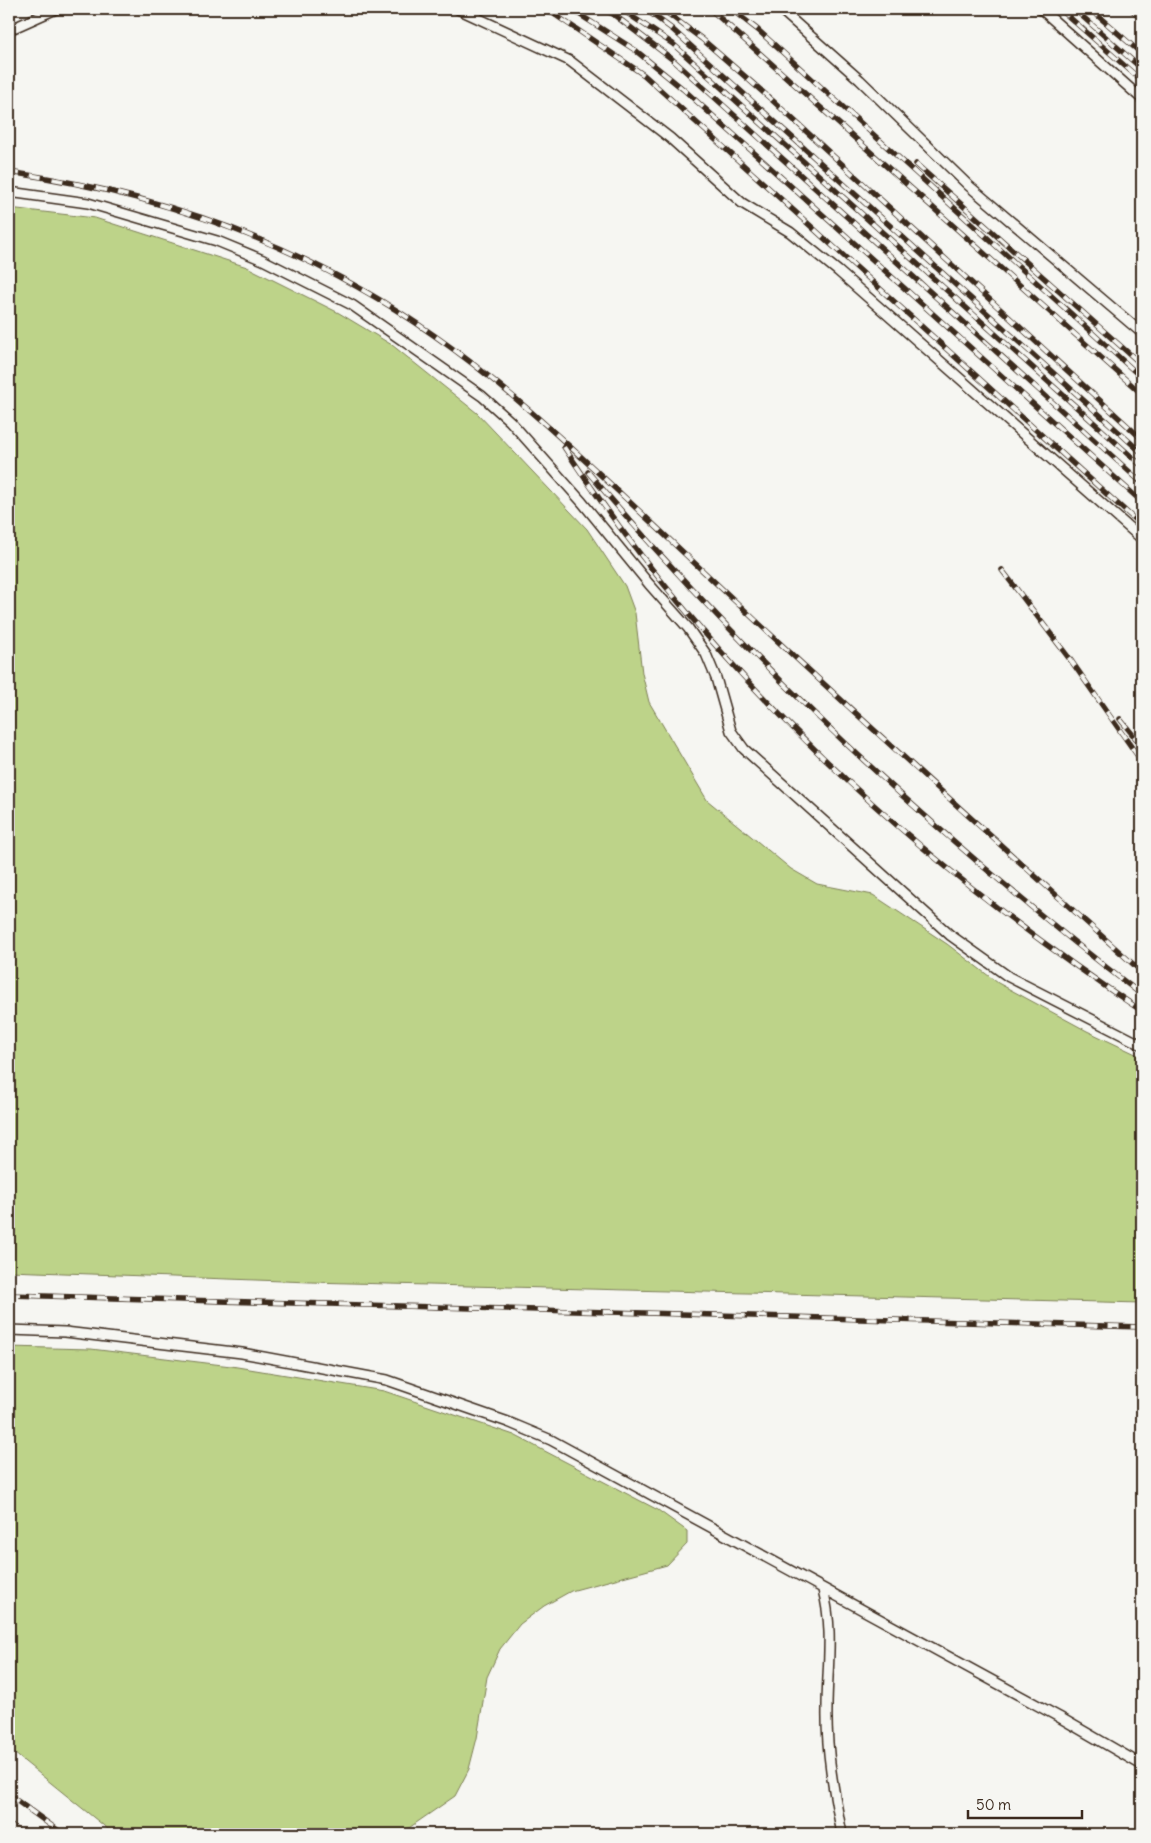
<svg xmlns="http://www.w3.org/2000/svg" width="1151" height="1843" viewBox="0 0 1151 1843" font-family="Delius,sans-serif">
<style>
.green{fill:#bdd389;stroke:#7c7e54}
.lines{fill:none;stroke-linecap:round;stroke-linejoin:round}
.service-casing{stroke:#3b2a1e;stroke-width:12}
.service{stroke:#f6f6f2;stroke-width:9}
.rail-casing{stroke:#3b2a1e;stroke-width:5.5}
.rail{stroke:#f6f6f2;stroke-width:4;stroke-dasharray:11;stroke-linecap:butt}
</style>
<rect width="100%" height="100%" fill="#f6f6f2"/>
<filter id="ink" filterUnits="userSpaceOnUse"><feTurbulence type="fractalNoise" baseFrequency=".02" numOctaves="2"/><feDisplacementMap in="SourceGraphic" scale="10" xChannelSelector="R" yChannelSelector="G"/><feConvolveMatrix kernelMatrix="1 2 1 2 8 2 1 2 1" color-interpolation-filters="sRGB"/></filter>
<g filter="url(#ink)">
<path class="green" d="M9,208l86,10 152,49 92,46 53,32 85,68 110,116 38,57 10,27 7,60 7,29 58,98 84,69 26,15 56,11 74,49 51,39 89,48 55,26v246l-832,-21 -301,-11z
M9,1347l82,2 140,17 153,25 130,44 144,75 29,21v13l-20,21 -96,26 -27,15 -24,18 -20,25 -13,28 -10,61 -8,31 -14,27 -52,36 -8,2h-281l-105,-85z"/>
<g class="lines">
<defs>
<path id="service" d="M458,9l112,52 100,77 72,65 48,29 48,39 304,268
M780,9l80,71 108,105 174,148
M1041,9l101,90
M9,30l47,-21
M9,192l79,11 129,38 46,19 89,45 130,91 28,25 72,81 67,82 39,44 18,26 10,24 15,53 13,18 206,186 59,42 133,68
M9,1330l56,2 177,21 145,27 121,42 43,18 508,277 83,48
M823,1590c11,40 4,78 4,118 -1,43 7,85 15,126"/>
</defs>
<use href="#service" class="service-casing"/>
<use href="#service" class="service"/>
<defs>
<path id="rail" d="M542,9l12,5 90,61 498,451
M571,9l64,41 48,39 459,413
M602,9l11,5 59,45 470,424
M621,9l52,35 469,422
M645,9l27,20 470,424
M662,9l40,30 70,61 370,339
M710,9l432,385
M731,9l27,21 384,348
M1060,9l82,72
M1074,9l68,60
M1090,9l52,45
M1131,9l11,10
M916,164l226,201
M9,172c153,22 299,74 426,164 66,46 125,101 184,156 50,47 100,94 150,141 123,115 248,227 373,339
M564,447c149,228 352,415 578,564
M588,472c165,195 352,368 554,523
M1002,570l70,92 70,100
M1120,719l22,27
M9,1295l1133,32
M9,1795l54,39
M9,1824l12,10"/>
</defs>
<use href="#rail" class="rail-casing"/>
<use href="#rail" class="rail"/>
</g>
</g>
<rect width="1151" height="1843" fill="none" stroke="#f6f6f2" stroke-width="30"/>
<rect x="15" y="15" width="1121" height="1813" fill="none" stroke="#3b2a1e" stroke-width="2" filter="url(#ink)"/>
<path d="M968 1810v8h114v-8" fill="none" stroke="#3b2a1e" stroke-width="2.5"/>
<text x="976" y="1810" font-size="15" fill="#3b2a1e" stroke="#f6f6f2" stroke-width="4" paint-order="stroke">50 m</text>
</svg>
